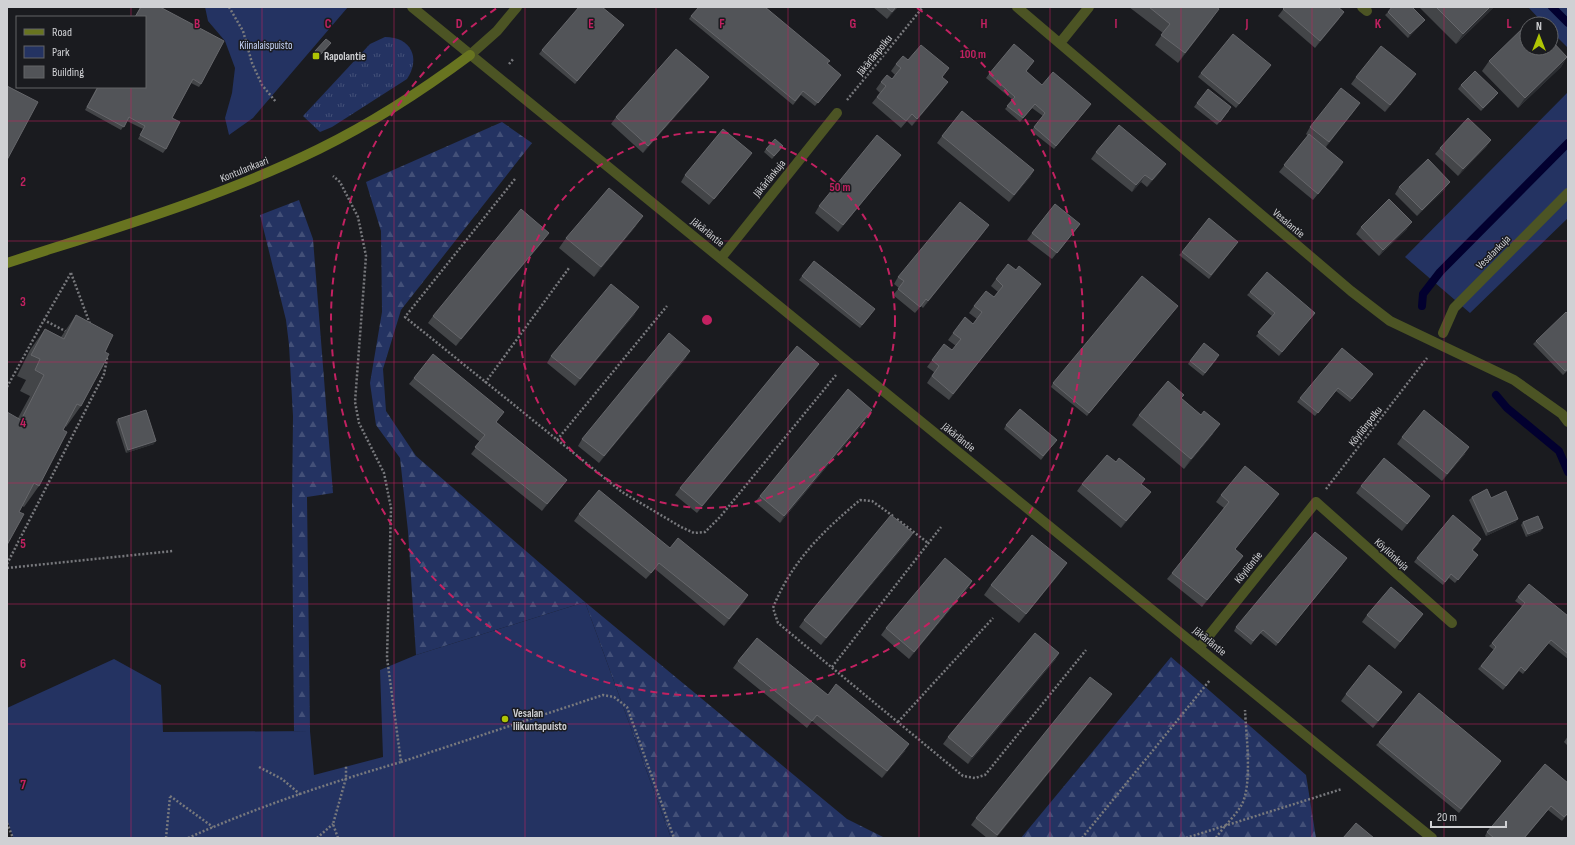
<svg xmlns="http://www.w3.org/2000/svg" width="1575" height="845" viewBox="0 0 1575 845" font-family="'Sofia Sans Condensed',sans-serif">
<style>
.grass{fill:url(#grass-tufts)}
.forest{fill:url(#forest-firs)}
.green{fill:#243362}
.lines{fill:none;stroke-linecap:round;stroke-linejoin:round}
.stream{stroke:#02002f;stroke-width:8}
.path{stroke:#78797d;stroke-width:2.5;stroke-dasharray:2 2;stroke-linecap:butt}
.minor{stroke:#4c5424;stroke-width:10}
.tertiary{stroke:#4c5424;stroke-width:10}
.secondary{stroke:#687420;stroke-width:10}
.wall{fill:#434548}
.shaded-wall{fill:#2c2e32}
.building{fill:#525458;stroke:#66676b}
.grid{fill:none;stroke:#c32161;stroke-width:1;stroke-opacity:0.55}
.ring{fill:none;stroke:#c32161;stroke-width:2;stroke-dasharray:7 5}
.poi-dot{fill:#afc504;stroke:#1a1b1f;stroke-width:1.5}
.labels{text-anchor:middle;stroke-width:3;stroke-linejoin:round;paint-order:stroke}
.park-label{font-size:11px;fill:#cad8fb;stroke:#1a1b1f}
.street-label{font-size:11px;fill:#d0d1d4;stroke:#1a1b1f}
.poi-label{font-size:11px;font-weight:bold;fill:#d0d1d4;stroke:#1a1b1f;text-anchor:start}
.grid-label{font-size:13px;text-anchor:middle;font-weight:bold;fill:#c32161;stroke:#1a1b1f;stroke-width:3;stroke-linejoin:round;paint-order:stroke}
.centre{fill:#c32161;stroke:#1a1b1f;stroke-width:2}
.ring-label{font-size:12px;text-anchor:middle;font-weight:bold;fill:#c32161;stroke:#1a1b1f;stroke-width:3;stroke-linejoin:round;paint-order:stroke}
</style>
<defs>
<pattern id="grass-tufts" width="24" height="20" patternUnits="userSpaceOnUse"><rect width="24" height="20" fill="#243362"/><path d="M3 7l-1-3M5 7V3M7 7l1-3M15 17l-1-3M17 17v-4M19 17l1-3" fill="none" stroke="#435078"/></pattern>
<pattern id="forest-firs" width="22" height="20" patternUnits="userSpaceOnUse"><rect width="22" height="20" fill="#243362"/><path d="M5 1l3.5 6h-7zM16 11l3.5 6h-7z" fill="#435078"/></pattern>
</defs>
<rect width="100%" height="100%" fill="#1a1b1f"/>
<path class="grass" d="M385,37c26,0 36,21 22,42l-75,48 -12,5 -17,-16 67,-72z"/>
<path class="forest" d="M502,122l30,21 -131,167 -18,59 3,42 30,45 169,146 262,217 38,19h-214l-86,-236 -169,53 -8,-124 -8,-73 -24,-33 -6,-42 12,-71 -1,-81 -15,-49z
M299,200l14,39 20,254 -26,4 3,234h-16l-2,-222 1,-93 -4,-71 -3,-25 -26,-105z
M1171,657l135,118 10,63h-295z"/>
<path class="green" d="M205,7h143l-95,111 -24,17 -4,-17 7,-25 3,-25 -10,-27 -17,-20z
M1528,7h40v41l-17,-17v-7h-7z
M1568,92v126l-98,95 -65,-56z
M585,602l86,236h-658l-6,-19v-111l107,-49 47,26 2,47 147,-1 4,44 69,-18 -3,-87 36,-15z"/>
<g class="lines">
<path class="stream" d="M1552,7l16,16
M1422,306l1,-12 17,-22 128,-129
M1496,395l11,13 52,43 9,21"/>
<path class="path" d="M229,7l14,24 9,32 10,22 14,17
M509,64l5,-6
M847,100l76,-93
M515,179l-110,138 217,175 59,35 13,6 11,-1 15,-15 116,-142
M71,273l19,51
M44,320l27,-47
M485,383l84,-115
M7,387l37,-67 23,12
M557,440l110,-134
M1326,489l101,-131
M893,516l-21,-15 -12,-1c-37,31 -69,62 -87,108l5,15 185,153 12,2 10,-3 101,-125
M897,519l31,24
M7,564l97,-190 3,-15 -2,-3
M7,568l166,-17
M832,667l109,-140
M898,722l95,-104
M401,762l202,-67 11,2 13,10 47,131
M259,767l23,12 19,16
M170,796l43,31
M7,823l6,15
M166,838l4,-41
M188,838c69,-31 141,-55 213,-76l-14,-104 4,-150 -7,-35 -25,-50 -4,-21 11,-146 -8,-39 -18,-35 -7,-6
M317,838l16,-14
M338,838l-5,-14 13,-46v-12
M1082,838l128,-158
M1186,838l156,-49
M1216,838c8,-12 19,-22 25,-32 12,-20 5,-72 4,-96"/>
<path class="minor" d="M412,7l1020,831
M1017,7l334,284 39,30 124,59 48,34 6,8
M1362,7l5,4
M1060,43l29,-36
M721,258l116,-145
M1443,333l11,-25 114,-115
M1199,648l117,-146 136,121"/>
<path class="tertiary" d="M470,55l27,-24 20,-24"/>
<path class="secondary" d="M7,263c105,-34 212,-65 312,-114 53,-26 104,-59 151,-94"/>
</g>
<path class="wall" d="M140,7h20l41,77 -2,3 -8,-4 -19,35 -6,31 -3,4 -25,-14 5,-10 -16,-8 -6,9 -36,-20 12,-23h48v-70h-10z
M873,7h25l-11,12z
M1129,7h87l-4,12 -34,44 -23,-18 8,-12z
M1285,7l54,12 -24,29 -37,-32z
M1419,7h75l-38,37z
M1388,12l37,8 -3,3 -14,15 -23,-23z
M691,16l137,48 13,11 -26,31 -14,-11 -8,10 -104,-86z
M624,25l-49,59 -36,-30 3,-4z
M331,43l-14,16 -5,-4 3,-4z
M1567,57l-6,10 -43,41 -36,-37 7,-10z
M908,60l35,18v11l-31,37 -5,-5 -6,7 -29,-25 8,-10 -4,-4 5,-7 11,-3 3,-4 -4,-4 5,-7z
M1034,61l-8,11 16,13 49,19 -37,45 -23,-18 12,-15 -11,-8 -12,14 -15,-13 8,-9 -27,-22 3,-4z
M1271,65l-35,43 -38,-31 3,-4z
M1416,74l-5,7 -26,31 -34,-28 5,-7z
M709,77l-5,7 -61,69 -32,-29 5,-7z
M1461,85l34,12 -14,14 -23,-22z
M1197,103l32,8 -12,14 -23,-18z
M1355,110l-29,37 13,22 -26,31 -34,-28 29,-36 -2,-2 4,-7z
M942,136l92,34 -4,7 -21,25 -72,-59z
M1491,140l-5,7 -28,29 -23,-22 5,-6z
M766,149l14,1 -8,9 -8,-7z
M1096,152l65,19 -14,16 -6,-5 -9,10 -41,-33z
M747,160l-38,45 -28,-23 4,-7z
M896,161l-58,71 -23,-19 4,-7z
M1399,187l46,2 -28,27 -22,-22z
M1080,224l-28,35 -25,-19 5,-7z
M636,226l-42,51 -35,-29 7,-10z
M1361,227l46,2 -28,27 -23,-22z
M984,232l-61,76 -2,-2 -6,7 -22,-18 6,-7 -5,-4 4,-7z
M544,240l-88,106 -28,-23 5,-7z
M1236,245l-27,34 -30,-24 3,-3z
M802,276l70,37 -12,15 -61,-48z
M996,279l40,11 -87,110 -22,-17 7,-11 -7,-5 5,-7 20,-10 4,-4 -8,-6 5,-7 20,-9 4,-5 -8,-6 5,-7 20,-9 4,-5 -7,-6z
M1250,292l65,21 -36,43 -23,-20 16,-20 -25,-21z
M1175,309l-88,107 -36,-29 2,-4z
M635,314l-60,72 -28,-23 4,-7z
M1568,314v56l-5,5 -30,-31 3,-3z
M76,315l29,37 -24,54 -15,21 -1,-1 -26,60 -15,21 -2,-1 -3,6 -12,33 11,-127 12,-22 -10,-5 6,-11 -9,-4 13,-26 15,-21 16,8z
M686,358l-87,105 -21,-17 4,-7z
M1217,359l-14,17 -15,-12 2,-3z
M814,371l-117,142 -22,-18 5,-7z
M1373,374l-23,28 -14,-11 -21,25 -18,-14 3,-4z
M414,378l90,34 -8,10 71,58 -25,31 -71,-57 9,-12 -71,-58z
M1182,399l19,16 12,19 -29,35 -52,-44 7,-10z
M872,410l-4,7 -88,106 -25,-21 5,-6z
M118,419l36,25 -28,9 -10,-31z
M1006,425l51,15 -16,20 -37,-31z
M1402,437l63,17 -23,27 -45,-37z
M1116,462l29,17 -4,5 10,8 -30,36 -44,-37 5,-7z
M1361,486l69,10 -28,35 -46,-38z
M1221,495l53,6 -39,48 8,7 -5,6 -36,45 -35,-28 5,-6 52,-65 -8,-6z
M1472,497l19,1 25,24 -30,14 -17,-36z
M579,514l91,34 78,47 -4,7 -20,24 -69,-57 -9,10 -72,-58z
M1523,522l18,9 -15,6 -5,-12z
M913,533l-4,7 -88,105 -22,-18 5,-7z
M1479,543l-6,7 5,5 -23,28 -6,-5 -6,7 -29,-23 3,-4z
M1345,561l-69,85 -16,-13 -9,12 -17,-14 2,-4z
M1060,573l-41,50 -35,-28 7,-10z
M972,581l-4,7 -59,71 -28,-24 5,-7z
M1518,597l50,19v43l-20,-16 -25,31 -4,-3 -16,19 -25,-21 16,-19 -5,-4 3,-3 30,-37 -7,-5z
M1423,614l-5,6 -23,29 -33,-27 5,-7z
M1059,653l-4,7 -87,104 -25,-20 5,-7z
M738,661l90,34 77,56 -23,27 -70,-57 -5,7 -74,-60z
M1402,692l-5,7 -24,29 -32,-27 5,-7z
M1107,701l-111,137h-9l-16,-13 5,-7z
M1568,736v10l-4,-4z
M1379,742l120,22 -40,49 -83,-68z
M1568,783v31l-6,7 -14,-11 -23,28h-38l-2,-2 2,-4z"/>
<path class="shaded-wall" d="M896,7h2l-11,12 5,-7z
M1490,7h4l-38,37 7,-10z
M1219,9l-7,10 -34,44 7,-10z
M1344,12l-5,7 -24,29 5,-7z
M1425,20l-3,3 -14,15 2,-4z
M1567,57l-6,10 -43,41 7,-10z
M1416,74l-5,7 -26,31 5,-7z
M709,77l-5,7 -61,69 5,-7z
M948,82l-5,7 -31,37 5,-7z
M1498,93l-3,4 -14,14 2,-3z
M1360,103l-5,7 -31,39 5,-7z
M1491,140l-5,7 -28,29 5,-7z
M752,153l-5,7 -38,45 5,-6z
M901,155l-5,6 -58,71 5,-7z
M1343,162l-4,7 -26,31 5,-6z
M1166,164l-5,7 -14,16 5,-7z
M1034,170l-4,7 -21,25 5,-7z
M1145,175l-4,7 -9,10 4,-7z
M1450,182l-5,7 -28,27 5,-6z
M643,216l-7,10 -42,51 7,-10z
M1412,222l-5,7 -28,27 4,-6z
M989,225l-5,7 -61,76 5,-7z
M549,233l-5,7 -88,106 5,-7z
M1041,284l-5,6 -87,110 4,-6z
M639,307l-4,7 -60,72 5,-7z
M1315,313l-2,3 -34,40 3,-4z
M690,351l-4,7 -87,105 5,-7z
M819,364l-5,7 -117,142 5,-7z
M872,410l-4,7 -88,106 4,-7z
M1220,424l-7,10 -29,35 7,-10z
M156,441l-2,3 -28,9 2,-3z
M1469,447l-4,7 -23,27 5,-7z
M567,480l-5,7 -20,24 5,-7z
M1151,492l-30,36 5,-7z
M1279,494l-5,7 -44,55 5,-7z
M1430,496l-5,7 -23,28 5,-7z
M1518,519l-2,3 -30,14 2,-4z
M1543,528l-2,3 -15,6 2,-3z
M913,533l-4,7 -88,105 5,-7z
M1243,556l-5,6 -36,45 5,-7z
M659,563l-4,6 -9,10 5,-6z
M1067,563l-7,10 -41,50 7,-9z
M972,581l-4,7 -59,71 5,-7z
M748,595l-4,7 -20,24 5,-7z
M1059,653l-4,7 -87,104 4,-7z
M1402,692l-5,7 -24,29 5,-7z
M1112,694l-5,7 -112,137 2,-3z
M909,744l-4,7 -23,27 5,-7z"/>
<path class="building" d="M141,7h19l64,34 -23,43 -8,-5 -21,39 8,4 -14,27 -26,-14 5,-9 -16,-9 -5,10 -37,-20 11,-20h47v-70h-10z
M579,7h23l22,18 -47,56 -35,-31z
M699,7h66l65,54 -3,2 14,12 -23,28 -15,-12 -8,10 -104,-85z
M886,7h10l-4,5z
M1149,7h67l3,2 -34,44 -24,-18 9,-11z
M1285,7h53l6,5 -24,29 -37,-32z
M1392,7h20l13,13 -15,14 -22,-22z
M1436,7h54l-27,27z
M1532,20l4,4h-9z
M1527,24v24h24v-8l16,17 -42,41 -36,-37z
M1233,34l38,31 -32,39 -38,-31z
M326,39l5,4 -12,13 -4,-5z
M1014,44l20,17 -8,10 16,14 11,-13 38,32 -35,42 -22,-19 11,-14 -10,-9 -12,14 -16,-12 8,-9 -26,-23z
M921,45l28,23 -7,9 6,5 -31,37 -5,-5 -6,7 -29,-24 9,-11 -5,-4 6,-7 5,4 9,-11 -5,-4 7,-8 5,4z
M1381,46l35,28 -26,31 -34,-28z
M676,49l33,28 -61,69 -32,-29z
M1475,71l23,22 -15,15 -22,-23z
M7,86l31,16 -31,58z
M1341,88l19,15 -31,39 -19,-15z
M1208,89l23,18 -11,15 -23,-19z
M962,111l72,59 -20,25 -72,-59z
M1468,118l23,22 -28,29 -23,-21z
M1119,125l47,39 -14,16 -7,-5 -9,10 -40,-33z
M723,129l29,24 -38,46 -29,-24z
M1309,134l34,28 -25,32 -34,-29z
M877,135l24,20 -58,70 -24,-19z
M775,139l8,7 -9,10 -8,-7z
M1428,159l22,23 -28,28 -23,-23z
M609,188l34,28 -42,51 -35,-29z
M1389,199l23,23 -29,28 -22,-23z
M960,202l29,23 -61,76 -2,-2 -6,8 -22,-18 6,-8 -6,-4z
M1055,204l25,20 -23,29 -25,-20z
M521,209l28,24 -88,106 -28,-23z
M1209,218l29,24 -27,33 -29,-23z
M814,261l61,48 -13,16 -60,-49z
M1008,264l8,6 3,-4 22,18 -88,110 -21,-18 7,-10 -7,-6 12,-16 8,6 9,-11 -8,-6 12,-16 8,7 9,-12 -8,-6 12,-15 8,6 9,-11 -7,-7z
M1267,272l48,41 -33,39 -24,-20 17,-19 -25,-21z
M1142,276l36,30 -89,107 -36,-30z
M611,284l28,23 -59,72 -29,-23z
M1566,312l2,2v55l-3,2 -29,-30z
M76,315l37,20 -8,17 4,2 -28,52 -4,-2 -14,26 4,2 -28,54 -5,-3 -15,29 5,2 -17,31v-133l14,8 23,-45 -9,-5 5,-11 -9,-4 14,-26 19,10z
M669,333l21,18 -86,105 -22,-17z
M1204,343l15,12 -14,18 -15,-12z
M797,346l22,18 -117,142 -22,-18z
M1342,348l31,26 -21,25 -14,-11 -20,25 -18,-15z
M433,354l71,58 -8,10 71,58 -20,24 -72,-57 10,-12 -71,-57z
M1168,381l16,14 -3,3 20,17 3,-4 16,13 -29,35 -52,-44z
M848,389l24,21 -88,106 -24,-20z
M1020,409l37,31 -14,16 -37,-31z
M146,410l10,31 -28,9 -10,-31z
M1424,410l45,37 -22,27 -45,-37z
M1107,455l9,7 3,-4 26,21 -4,5 10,8 -25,29 -44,-37z
M1384,458l46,38 -23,28 -46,-38z
M1245,466l34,28 -44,55 8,7 -36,44 -35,-27 57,-71 -8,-7z
M1487,489l4,9 15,-7 12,28 -30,13 -16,-35z
M599,490l71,58 8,-10 70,57 -19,24 -70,-56 -8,10 -72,-59z
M891,515l22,18 -87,105 -22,-18z
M1453,515l28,24 -9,11 6,5 -20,25 -7,-6 -6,8 -28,-24z
M1538,516l5,12 -15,6 -5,-12z
M1315,532l32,26 -69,85 -15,-13 -10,11 -17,-14z
M1032,535l35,28 -41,51 -35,-29z
M945,558l27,23 -58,71 -28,-24z
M1529,584l39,32v38l-17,-14 -26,31 -4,-4 -15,19 -25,-20 15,-19 -4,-4 33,-40 -7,-6z
M1391,587l32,27 -23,28 -33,-27z
M1035,633l24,20 -87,104 -24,-20z
M757,638l71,57 8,-11 73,60 -22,27 -70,-56 -5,6 -74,-60z
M1369,665l33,27 -24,29 -32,-27z
M1090,677l22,17 -115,141 -21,-17z
M1419,693l82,68 -40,48 -82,-67z
M1545,764l23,19v30l-4,4 -13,-11 -27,32h-30l-7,-6z
M1356,823l18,15h-31z"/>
<path class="grid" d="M131,7v10M262,7v831M394,7v831M525,7v831M656,7v831M788,7v831M919,7v831M1050,7v831M1181,7v831M1312,7v831M1444,7v831M131,87v751M7,121h1561M7,241h1561M7,362h1561M7,483h1561M7,604h1561M7,724h1561"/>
<g class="ring">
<circle cx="707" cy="320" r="188"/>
<path d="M917 8A376 376 0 1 1 497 8"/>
</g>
<g class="poi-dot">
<rect x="312" y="52" width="8" height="8" rx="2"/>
<circle cx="505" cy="719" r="4"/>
</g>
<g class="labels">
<g class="park-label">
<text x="266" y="49">Kiinalaispuisto</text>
</g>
<g class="street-label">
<text transform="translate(874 55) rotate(-51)" y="4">Jäkärlänpolku</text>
<text transform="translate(244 169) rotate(-22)" y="4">Kontulankaari</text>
<text transform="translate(769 178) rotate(-51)" y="4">Jäkärlänkuja</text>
<text transform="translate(1289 223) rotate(40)" y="4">Vesalantie</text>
<text transform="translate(708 232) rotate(39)" y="4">Jäkärläntie</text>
<text transform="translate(1493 252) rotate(-45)" y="4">Vesalankuja</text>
<text transform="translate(1365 426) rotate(-52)" y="4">Köyliönpolku</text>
<text transform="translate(959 437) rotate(39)" y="4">Jäkärläntie</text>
<text transform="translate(1392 554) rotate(42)" y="4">Köyliönkuja</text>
<text transform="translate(1248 567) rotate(-51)" y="4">Köyliöntie</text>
<text transform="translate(1210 641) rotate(39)" y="4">Jäkärläntie</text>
</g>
<g class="poi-label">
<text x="324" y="60">Rapolantie</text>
<text x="513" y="717">Vesalan<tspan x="513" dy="13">liikuntapuisto</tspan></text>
</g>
</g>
<g class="grid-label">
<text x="197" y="28">B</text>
<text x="328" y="28">C</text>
<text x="459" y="28">D</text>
<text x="591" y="28">E</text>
<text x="722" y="28">F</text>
<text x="853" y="28">G</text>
<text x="984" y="28">H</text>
<text x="1116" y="28">I</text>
<text x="1247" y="28">J</text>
<text x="1378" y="28">K</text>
<text x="1509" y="28">L</text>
<text x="23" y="186">2</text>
<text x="23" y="306">3</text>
<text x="23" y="427">4</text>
<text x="23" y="548">5</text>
<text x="23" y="668">6</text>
<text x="23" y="789">7</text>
</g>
<circle cx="707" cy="320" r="6" class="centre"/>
<g class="ring-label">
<text x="973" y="58">100 m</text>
<text x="840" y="191">50 m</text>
</g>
<rect width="1575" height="845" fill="none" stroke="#d0d1d4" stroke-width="16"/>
<rect x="16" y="16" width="130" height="72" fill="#1a1b1f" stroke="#636467"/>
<rect x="24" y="29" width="20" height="6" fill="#687420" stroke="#636467"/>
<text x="52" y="36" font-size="12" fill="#d0d1d4">Road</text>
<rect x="24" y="46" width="20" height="12" fill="#243362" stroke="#636467"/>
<text x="52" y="56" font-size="12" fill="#d0d1d4">Park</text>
<rect x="24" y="66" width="20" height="12" fill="#525458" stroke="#636467"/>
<text x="52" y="76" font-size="12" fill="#d0d1d4">Building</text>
<g transform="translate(1539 36)"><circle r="19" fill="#1a1b1f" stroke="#636467"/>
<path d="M0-3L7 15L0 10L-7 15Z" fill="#afc504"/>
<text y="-6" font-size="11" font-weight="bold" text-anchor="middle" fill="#d0d1d4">N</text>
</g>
<path d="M1431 821v6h75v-6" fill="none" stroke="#d0d1d4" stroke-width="2"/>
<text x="1437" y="821" font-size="12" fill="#d0d1d4" stroke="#1a1b1f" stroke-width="3" paint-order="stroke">20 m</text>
</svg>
